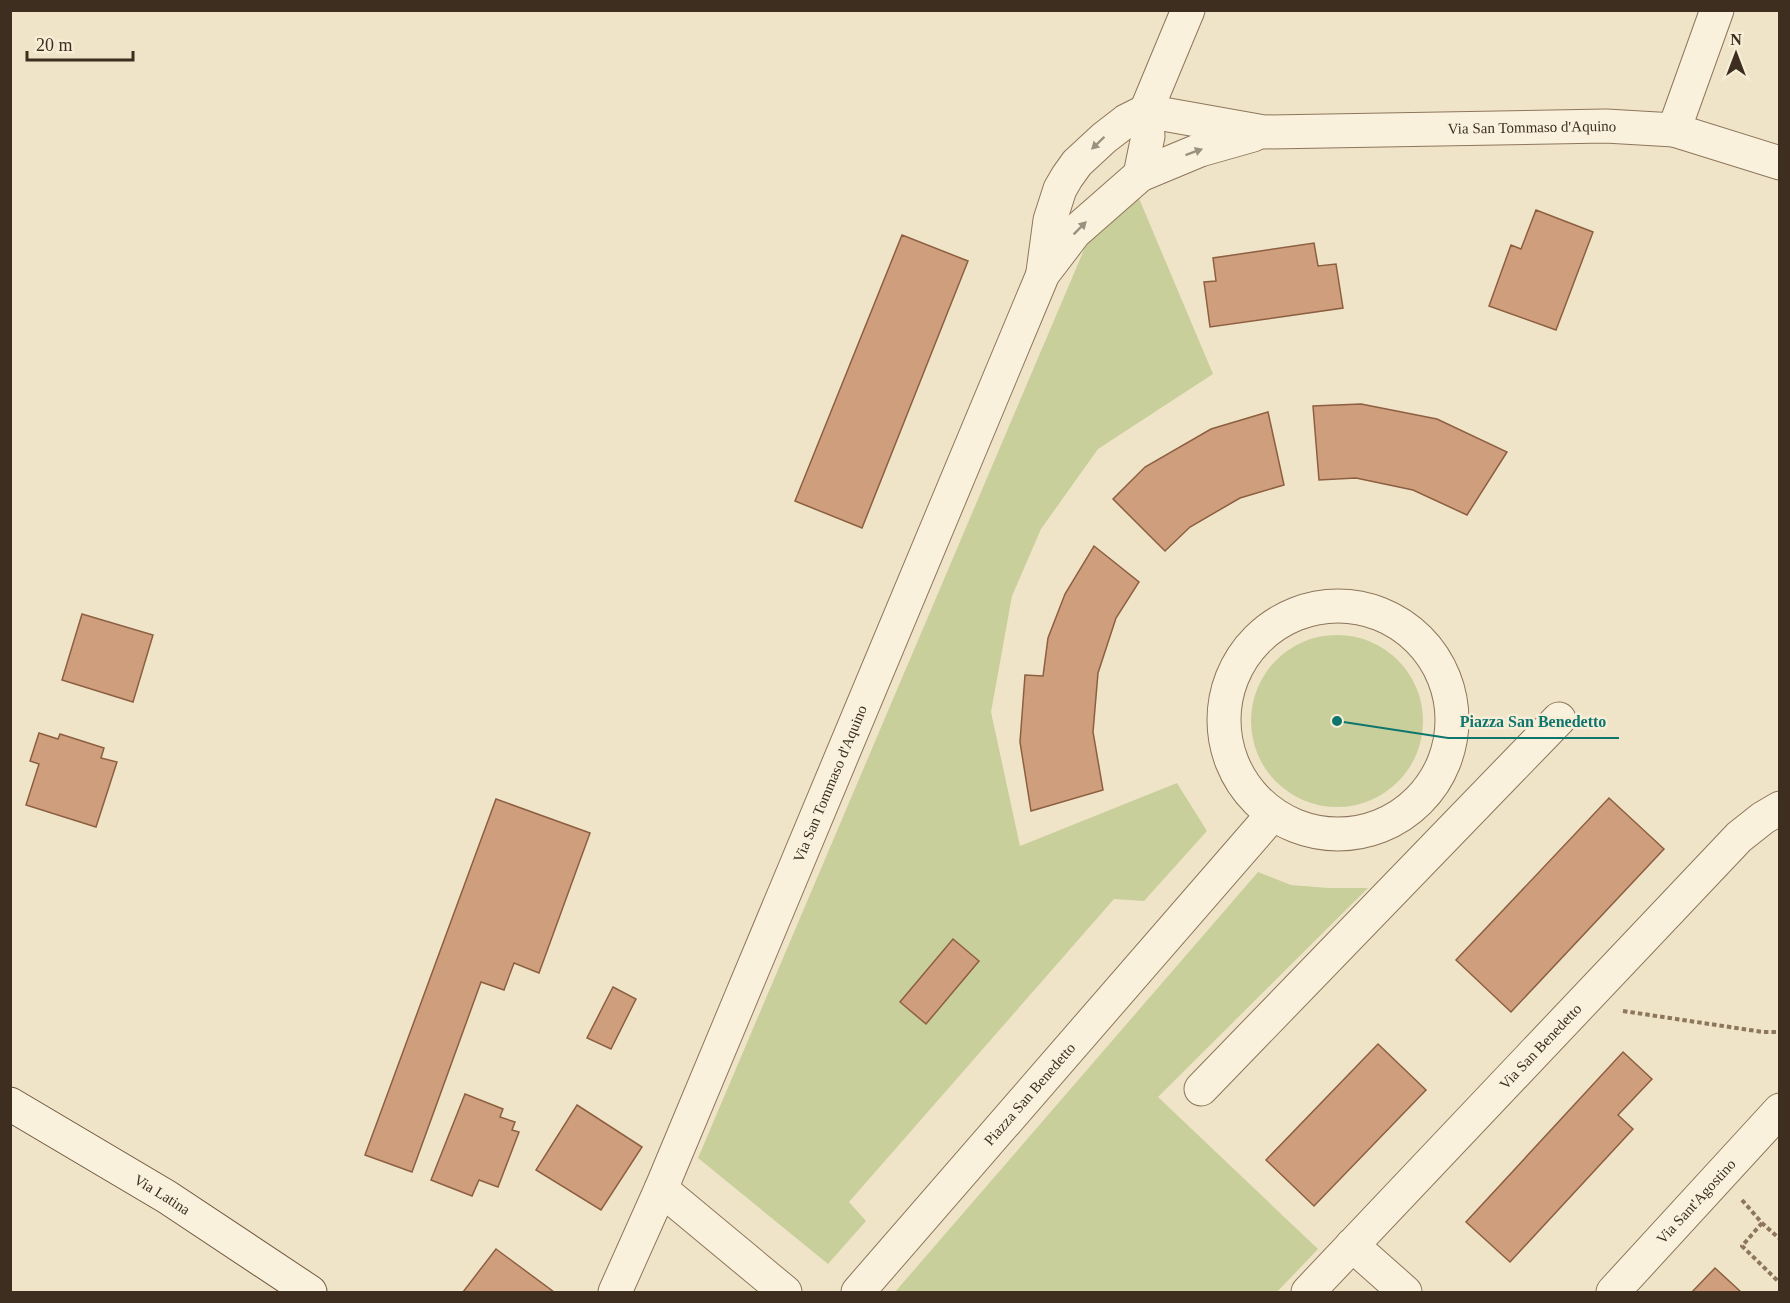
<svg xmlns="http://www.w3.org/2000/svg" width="1790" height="1303" viewBox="0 0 1790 1303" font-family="Georgia,serif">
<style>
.green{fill:#c9cf9b}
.building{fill:#cf9f7d;stroke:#8d5f41;stroke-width:1.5}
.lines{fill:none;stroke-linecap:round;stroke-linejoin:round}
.minor-casing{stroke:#8d765c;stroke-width:35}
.secondary-casing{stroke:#6f573f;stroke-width:35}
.path{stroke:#8d765c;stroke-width:4;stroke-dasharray:4.5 3;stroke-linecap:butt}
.minor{stroke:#faf1dc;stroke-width:33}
.secondary{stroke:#faf1dc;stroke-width:33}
.oneway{fill:#9c907e}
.labels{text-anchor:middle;stroke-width:5;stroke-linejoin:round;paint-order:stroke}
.street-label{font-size:15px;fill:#3d2e20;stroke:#f7eed8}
.leader{fill:none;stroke:#0f766e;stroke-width:2}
.callout-dot{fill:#0f766e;stroke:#f7eed8;stroke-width:2}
.callout-label{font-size:16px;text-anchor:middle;font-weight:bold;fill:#0f766e;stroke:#f7eed8;stroke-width:5;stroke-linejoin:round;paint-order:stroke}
</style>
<rect width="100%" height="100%" fill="#f0e4c8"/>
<path class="green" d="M1138,196l75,178 -115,75 -57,80 -29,67 -21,116 29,134 157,-63 30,48 -63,70 -30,-2 -265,303 17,19 -38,43 -130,-106 388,-913z
M1251 721a86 86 0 1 1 172 0a86 86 0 1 1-172 0Z
M1258,872l33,13 38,3h39l-210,209 160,152 -41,43h-382z"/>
<path class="building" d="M1536,210l57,22 -37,98 -67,-24 22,-61 10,4z
M902,235l66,26 -106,267 -67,-27z
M1314,243l4,23 18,-2 7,44 -133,19 -6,-45 12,-1 -3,-23z
M1361,404l76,15 70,33 -40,63 -54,-25 -57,-12 -37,2 -6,-74z
M1268,412l16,73 -44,13 -50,29 -25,24 -52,-52 32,-32 66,-38z
M1094,546l45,36 -23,36 -18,55 -5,59 10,58 -72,21 -11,-69 5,-67 18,1 5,-38 17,-44z
M82,614l71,21 -20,67 -71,-22z
M39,733l19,6 2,-5 44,14 -3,10 16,4 -21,65 -70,-22 13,-41 -9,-3z
M1609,798l55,51 -153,163 -55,-52z
M496,799l94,34 -51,140 -25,-10 -10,27 -23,-8 -69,190 -47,-17z
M953,939l26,22 -53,63 -26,-22z
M613,987l23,12 -25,50 -24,-11z
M1378,1044l48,46 -112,116 -48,-46z
M1623,1052l29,27 -34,36 15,14 -123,133 -44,-40z
M465,1094l38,15 -3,8 15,5 -3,8 7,2 -21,55 -19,-7 -7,16 -41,-16z
M577,1105l65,42 -41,63 -65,-40z
M496,1249l58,43h-91z
M1715,1268l26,24h-49z"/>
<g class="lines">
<defs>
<g id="minor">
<path d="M1674,130l106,33"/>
<path d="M1140,175l60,-25 53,-15"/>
<path id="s1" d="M1043,272l7,-52 10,-31 7,-12 10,-14 27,-25 22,-17 20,-10 118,21 342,-6 68,4 43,-120"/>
<circle cx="1338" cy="720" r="114"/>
<path d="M1201,1089l358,-370"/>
<path d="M661,1189l124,103"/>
<path d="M1352,1245l53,47"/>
<path id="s2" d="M615,1292l46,-103 382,-915 32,-42 65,-57 8,-39 -2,-25 42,-101"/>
<path id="s3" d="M858,1292l414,-477"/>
<path id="s4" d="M1308,1292l431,-455 24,-19 17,-10"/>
<path id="s5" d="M1613,1292l167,-182"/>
</g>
<g id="secondary">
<path id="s6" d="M10,1104l157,93 143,95"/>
</g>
</defs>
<use href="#minor" class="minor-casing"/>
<use href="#secondary" class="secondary-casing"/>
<path class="path" d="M1623,1011l140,21h17
M1742,1200l20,23 18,16
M1762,1223l-20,23 38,37"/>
<use href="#minor" class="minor"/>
<use href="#secondary" class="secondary"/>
</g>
<defs><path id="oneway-solid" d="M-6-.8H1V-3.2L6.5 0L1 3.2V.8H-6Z" transform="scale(1.5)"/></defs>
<g class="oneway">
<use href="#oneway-solid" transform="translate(1098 143) rotate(136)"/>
<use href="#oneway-solid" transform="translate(1194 152) rotate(-20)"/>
<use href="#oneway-solid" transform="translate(1080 228) rotate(-45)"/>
</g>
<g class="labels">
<g class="street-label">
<text dy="5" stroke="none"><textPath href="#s1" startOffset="591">Via San Tommaso d'Aquino</textPath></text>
<text dy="5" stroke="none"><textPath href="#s2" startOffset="552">Via San Tommaso d'Aquino</textPath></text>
<text dy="5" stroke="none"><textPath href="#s4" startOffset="338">Via San Benedetto</textPath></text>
<text dy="5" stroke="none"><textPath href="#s3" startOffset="262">Piazza San Benedetto</textPath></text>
<text dy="5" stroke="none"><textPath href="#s6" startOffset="177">Via Latina</textPath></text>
<text dy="5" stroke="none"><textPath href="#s5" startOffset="123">Via Sant'Agostino</textPath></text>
</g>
</g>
<path class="leader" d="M1337 721L1448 738H1619"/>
<circle class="callout-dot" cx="1337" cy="721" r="6"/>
<g class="callout-label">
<text x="1533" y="727">Piazza San Benedetto</text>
</g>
<rect width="1790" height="1303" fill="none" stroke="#3d2e20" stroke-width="24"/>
<g transform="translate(1736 54)" stroke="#f7eed8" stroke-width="4.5" paint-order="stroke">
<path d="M0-4.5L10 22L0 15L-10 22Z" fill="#3d2e20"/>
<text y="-9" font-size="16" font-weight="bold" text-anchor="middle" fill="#3d2e20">N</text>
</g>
<path d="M27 51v9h106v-9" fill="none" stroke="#3d2e20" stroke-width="3"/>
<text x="36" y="51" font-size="18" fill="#3d2e20" stroke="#f7eed8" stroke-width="4.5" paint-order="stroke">20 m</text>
</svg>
